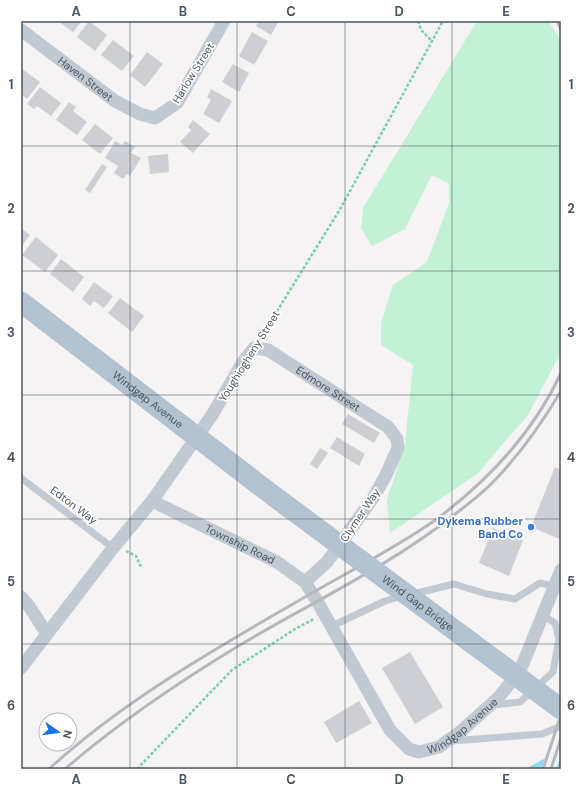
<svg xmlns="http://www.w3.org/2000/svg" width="582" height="790" viewBox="0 0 582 790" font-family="'DM Sans',sans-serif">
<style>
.green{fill:#c3f1d5}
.water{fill:#90daee}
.pier{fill:#f5f3f3}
.building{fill:#cdcfd5}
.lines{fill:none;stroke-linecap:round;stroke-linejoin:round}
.path{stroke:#7ad0a6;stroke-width:2.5;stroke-dasharray:3 2;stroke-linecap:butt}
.lane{stroke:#c1cad2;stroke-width:7}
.street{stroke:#c1cad2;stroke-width:13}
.primary{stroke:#b3c2d1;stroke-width:21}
.rail{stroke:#b5b8bd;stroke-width:3}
.primary-bridge{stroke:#b3c2d1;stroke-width:21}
.grid{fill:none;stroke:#4a5661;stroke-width:1;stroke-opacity:0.55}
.shop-dot{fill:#3f7fe0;stroke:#fff;stroke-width:1.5}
.labels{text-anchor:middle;stroke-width:3.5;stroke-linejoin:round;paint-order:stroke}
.street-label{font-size:11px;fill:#4a5661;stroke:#fff}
.shop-label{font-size:11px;font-weight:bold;fill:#366cbe;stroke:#fff;text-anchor:end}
.neatline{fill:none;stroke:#4a5661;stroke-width:1.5}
.grid-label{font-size:13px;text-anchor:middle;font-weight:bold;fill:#4a5661}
</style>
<rect width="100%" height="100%" fill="#f5f3f3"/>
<path class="green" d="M477,21h71l9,13 4,10v308l-33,63 -51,59 -87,59 -3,-33 18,-56 8,-79 -32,-20v-22l12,-38 34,-23 22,-59v-19l-17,-9 -27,54 -33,17 -11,-18 2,-20z"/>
<path class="water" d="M561,749v20h-35z"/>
<path class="pier" d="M561,747v8l-5,14h-15l5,-13z"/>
<path class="building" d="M58,21h24l-9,11z
M89,21l18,14 -12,16 -18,-14z
M259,21h20l-8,14 -15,-9z
M252,32l16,9 -14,24 -15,-9z
M113,40l21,16 -12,15 -21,-16z
M147,52l16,12 -18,23 -15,-12z
M233,64l16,9 -10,19 -17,-10z
M21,68l19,14 -13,17 -6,-5z
M40,87l21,16 -10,13 -14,-10 -3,3 -7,-5z
M211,89l21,12 -13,22 -16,-9 8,-14 -4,-3z
M69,102l7,5 -3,4 14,11 -10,13 -21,-15z
M193,120l17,14 -17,19 -13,-11 11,-12 -3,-3z
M95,124l18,14 -13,16 -18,-14z
M115,141l7,4 3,-4 10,6 -4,6 10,5 -11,18 -3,-2 -4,5 -9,-6 4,-7 -13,-8z
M168,154l1,18 -19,2 -2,-18z
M102,164l5,3 -17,26 -5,-3z
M21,228l9,7 -9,12z
M36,237l22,18 -13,17 -23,-17z
M61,259l23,18 -11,15 -23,-18z
M94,282l19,14 -9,12 -10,-7 -4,5 -8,-7z
M120,298l24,18 -12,16 -24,-19z
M348,414l32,19 -6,10 -32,-19z
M337,437l28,17 -6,12 -29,-18z
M320,448l8,5 -11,16 -7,-5z
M555,467l6,3 -1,69 -29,-12z
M493,528l30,12 -14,36 -30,-13z
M410,652l33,55 -28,17 -33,-56z
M359,701l13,22 -36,20 -12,-21z"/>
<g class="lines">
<path class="path" d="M418,21l3,9 10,10
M261,337l78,-126 104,-190
M126,551l10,5 5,11
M137,769l95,-99 63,-41 19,-10"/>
<path class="lane" d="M21,478l92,70
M413,594l41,-10 33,10 28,5 25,-16 14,3
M332,626l53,-25 18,-5
M493,705l27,-3 33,-30 6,-33 -4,-16 -13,-8
M451,741l91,-7 19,-8"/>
<g class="street">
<path id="s1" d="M21,30l94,71 25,13 15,4 22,-15 47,-82"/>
<path id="s2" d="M152,501l125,61 28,20 12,19 73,129 19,19 10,3 20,-5 21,-15 38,-34 13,-16 11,-16 39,-96"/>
<path d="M21,597l8,9 18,28"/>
<path id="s3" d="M21,668l92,-120 39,-47 60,-86 31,-53 11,-14 14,2 120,77 9,12 1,9 -12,27 -13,23 -46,64 -22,20"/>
</g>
<path class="primary" id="s4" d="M21,302l254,195"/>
<path class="rail" d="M557,21l4,9
M49,769c77,-71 173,-124 263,-176 40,-23 83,-45 122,-72 53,-39 99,-88 127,-148
M65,769c53,-46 111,-85 170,-121 73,-44 152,-80 219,-133 14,-11 29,-22 41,-35 26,-27 47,-57 66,-89
M543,769l18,-54
M551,769l10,-31"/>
<path class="primary-bridge" id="s5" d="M275,497l286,212"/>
</g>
<path class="grid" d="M130,21v748M237,21v748M345,21v748M452,21v748M21,146h540M21,271h540M21,395h540M21,519h540M21,644h540"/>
<circle class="shop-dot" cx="531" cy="527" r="4"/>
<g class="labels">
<g class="street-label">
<text transform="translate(193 73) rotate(-58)" y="4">Harlow Street</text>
<text dy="4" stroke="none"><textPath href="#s1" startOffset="81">Haven Street</textPath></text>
<text transform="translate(249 356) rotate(-58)" y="4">Youghiogheny Street</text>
<text dy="4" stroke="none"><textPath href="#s3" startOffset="482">Edmore Street</textPath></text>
<text dy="4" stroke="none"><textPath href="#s4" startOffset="160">Windgap Avenue</textPath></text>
<text transform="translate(74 505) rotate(37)" y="4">Edton Way</text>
<text transform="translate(360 515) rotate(-56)" y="4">Clymer Way</text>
<text dy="4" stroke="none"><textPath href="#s2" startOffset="98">Township Road</textPath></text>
<text dy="4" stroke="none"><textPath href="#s5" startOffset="178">Wind Gap Bridge</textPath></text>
<text dy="4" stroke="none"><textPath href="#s2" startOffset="433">Windgap Avenue</textPath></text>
</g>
<g class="shop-label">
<text x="523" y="525">Dykema Rubber<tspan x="523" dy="13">Band Co</tspan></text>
</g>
</g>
<rect width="582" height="790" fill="none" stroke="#ffffff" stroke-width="44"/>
<g transform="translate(58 732) rotate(104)"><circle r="19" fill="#ffffff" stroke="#b7bbc0"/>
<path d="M0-3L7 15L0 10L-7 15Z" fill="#1a73e8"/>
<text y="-6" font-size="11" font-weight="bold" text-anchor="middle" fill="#4a5661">N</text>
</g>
<rect x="22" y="22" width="538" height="746" class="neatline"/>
<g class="grid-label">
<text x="76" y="16">A</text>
<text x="183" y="16">B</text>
<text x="291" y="16">C</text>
<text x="399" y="16">D</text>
<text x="506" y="16">E</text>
<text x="11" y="89">1</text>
<text x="571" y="89">1</text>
<text x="11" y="213">2</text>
<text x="571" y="213">2</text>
<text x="11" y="337">3</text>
<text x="571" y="337">3</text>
<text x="11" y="462">4</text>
<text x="571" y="462">4</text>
<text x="11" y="586">5</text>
<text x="571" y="586">5</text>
<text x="11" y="710">6</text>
<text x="571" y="710">6</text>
<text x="76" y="784">A</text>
<text x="183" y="784">B</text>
<text x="291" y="784">C</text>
<text x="399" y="784">D</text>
<text x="506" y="784">E</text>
</g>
</svg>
